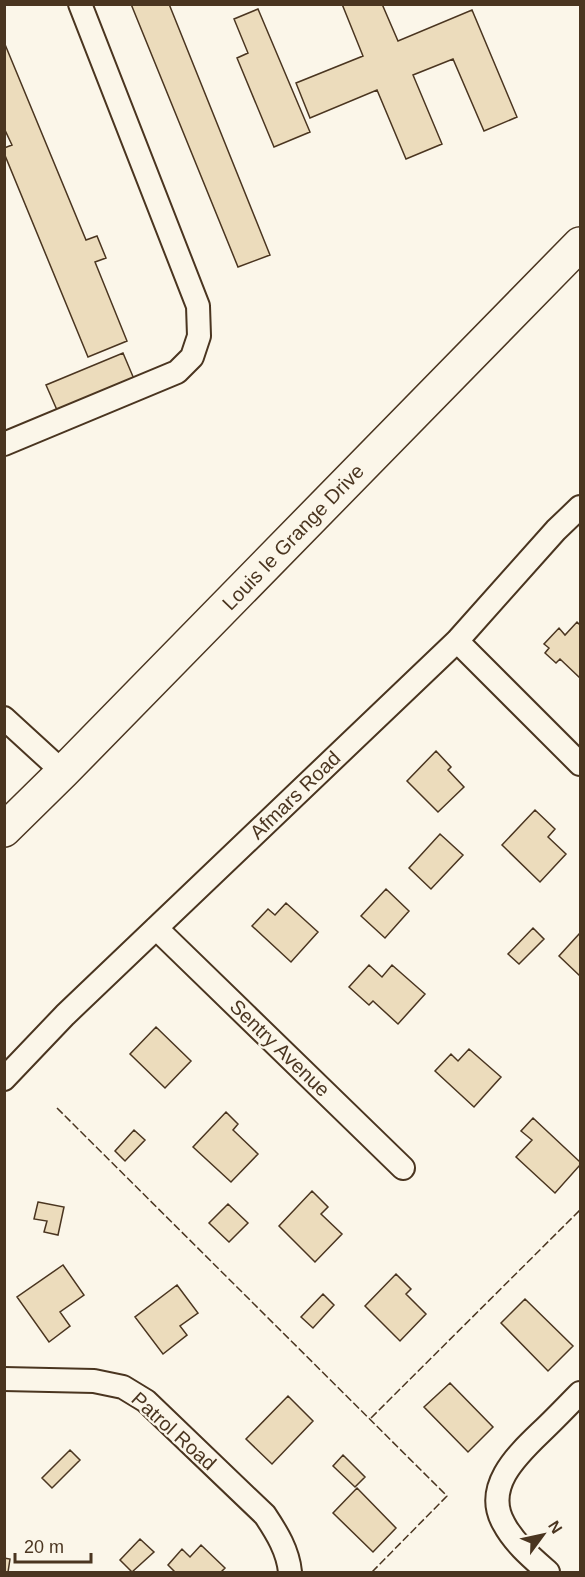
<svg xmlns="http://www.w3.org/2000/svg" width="585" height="1577" viewBox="0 0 585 1577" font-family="Helvetica,sans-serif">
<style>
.building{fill:#ecdcbc;stroke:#4a3520;stroke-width:1.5}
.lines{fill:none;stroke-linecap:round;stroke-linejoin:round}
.minor-casing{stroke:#4a3520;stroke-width:26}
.primary-casing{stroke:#4a3520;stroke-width:36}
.minor{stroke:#fbf6e9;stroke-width:22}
.primary{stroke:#fbf6e9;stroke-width:33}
.fence{stroke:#4a3520;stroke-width:1.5;stroke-dasharray:8 3;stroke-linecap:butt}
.labels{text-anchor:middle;stroke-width:4.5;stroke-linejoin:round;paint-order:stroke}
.street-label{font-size:20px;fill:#4a3520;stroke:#fbf6e9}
</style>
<rect width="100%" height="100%" fill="#fbf6e9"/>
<path class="building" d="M131,4h38l101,251 -32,12z
M342,4h40l16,37 74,-31 45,107 -33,14 -31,-72 -40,16 29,69 -36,15 -29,-69 -67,28 -14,-35 67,-27z
M258,9l52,123 -36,15 -37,-89 11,-5 -14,-34z
M4,42l82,198 11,-4 9,22 -11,4 32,79 -39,16 -84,-204v-5l8,-3 -8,-17z
M123,353l11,26 -77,31 -11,-25z
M577,622l3,3v53l-20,-19 -4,4 -11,-10 4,-5 -5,-4 15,-16 6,7z
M436,751l15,16 -3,3 16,17 -26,25 -31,-31z
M535,810l20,19 -7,8 18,17 -26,28 -38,-37z
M440,834l23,21 -32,34 -22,-21z
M386,889l23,22 -24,27 -24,-22z
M286,903l32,29 -27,30 -39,-36 16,-17 7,6z
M533,928l11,11 -25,25 -11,-10z
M580,933v43l-21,-20z
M369,965l13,12 10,-12 33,29 -27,30 -25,-23 -4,4 -20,-18z
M156,1027l35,34 -26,27 -35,-34z
M469,1049l32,28 -27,30 -39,-36 16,-17 7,7z
M226,1112l12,12 -5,6 25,24 -27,28 -38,-35z
M533,1118l47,44v3l-25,28 -39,-36 16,-17 -11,-9z
M134,1130l11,10 -20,21 -10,-10z
M312,1191l16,16 -7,7 21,20 -27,28 -36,-36z
M38,1202l26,5 -6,28 -14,-3 3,-11 -13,-2z
M228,1204l20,19 -19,19 -20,-19z
M63,1265l21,30 -24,17 10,14 -21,16 -32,-45z
M396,1274l15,15 -5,5 20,20 -26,27 -35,-35z
M177,1285l21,28 -18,13 7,9 -24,19 -28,-37z
M323,1294l11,11 -21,23 -12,-11z
M525,1299l48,47 -25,25 -47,-48z
M450,1383l43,44 -25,25 -44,-45z
M288,1396l25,25 -41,43 -26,-25z
M70,1450l10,10 -28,28 -10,-10z
M343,1455l22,22 -10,10 -22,-21z
M357,1488l39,40 -23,24 -40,-39z
M140,1539l14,13 -22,20 -12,-12z
M201,1545l24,23 -4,4h-46l-7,-7 14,-16 8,8z
M4,1558l6,1 -2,13h-4z"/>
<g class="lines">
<defs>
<path id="minor" d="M4,444l173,-72 15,-15 7,-21 -1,-30 -118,-302
M457,641l123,123
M4,718l59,54
M156,928l247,240
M4,1079l61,-64 392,-374 99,-111 24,-23
M4,1379l90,2 29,6 23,14 119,114c12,18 23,36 25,57
M548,1572c-16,-14 -34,-29 -44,-48 -21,-36 12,-68 36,-91 14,-13 27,-27 40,-40"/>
<path id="primary" d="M4,830l59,-58 517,-528"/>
</defs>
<use href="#minor" class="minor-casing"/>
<use href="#primary" class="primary-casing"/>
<use href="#minor" class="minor"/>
<use href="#primary" class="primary"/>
<path class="fence" d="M57,1108l390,388 -75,76
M371,1418l209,-208"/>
</g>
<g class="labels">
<g class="street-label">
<text transform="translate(293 537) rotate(-46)" y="7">Louis le Grange Drive</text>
<text transform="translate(295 795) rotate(-44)" y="7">Afmars Road</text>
<text transform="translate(280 1048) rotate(44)" y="7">Sentry Avenue</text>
<text transform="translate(174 1431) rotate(42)" y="7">Patrol Road</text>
</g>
</g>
<rect width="585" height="1577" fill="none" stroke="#4a3520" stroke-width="12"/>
<g transform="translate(543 1535) rotate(57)" stroke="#fbf6e9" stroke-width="4.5" paint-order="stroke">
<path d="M0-4.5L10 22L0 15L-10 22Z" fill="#4a3520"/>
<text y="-9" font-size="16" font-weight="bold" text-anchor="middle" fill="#4a3520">N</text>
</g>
<path d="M15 1553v9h76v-9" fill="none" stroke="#4a3520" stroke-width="3"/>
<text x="24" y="1553" font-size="18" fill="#4a3520" stroke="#fbf6e9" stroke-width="4.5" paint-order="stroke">20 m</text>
</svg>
